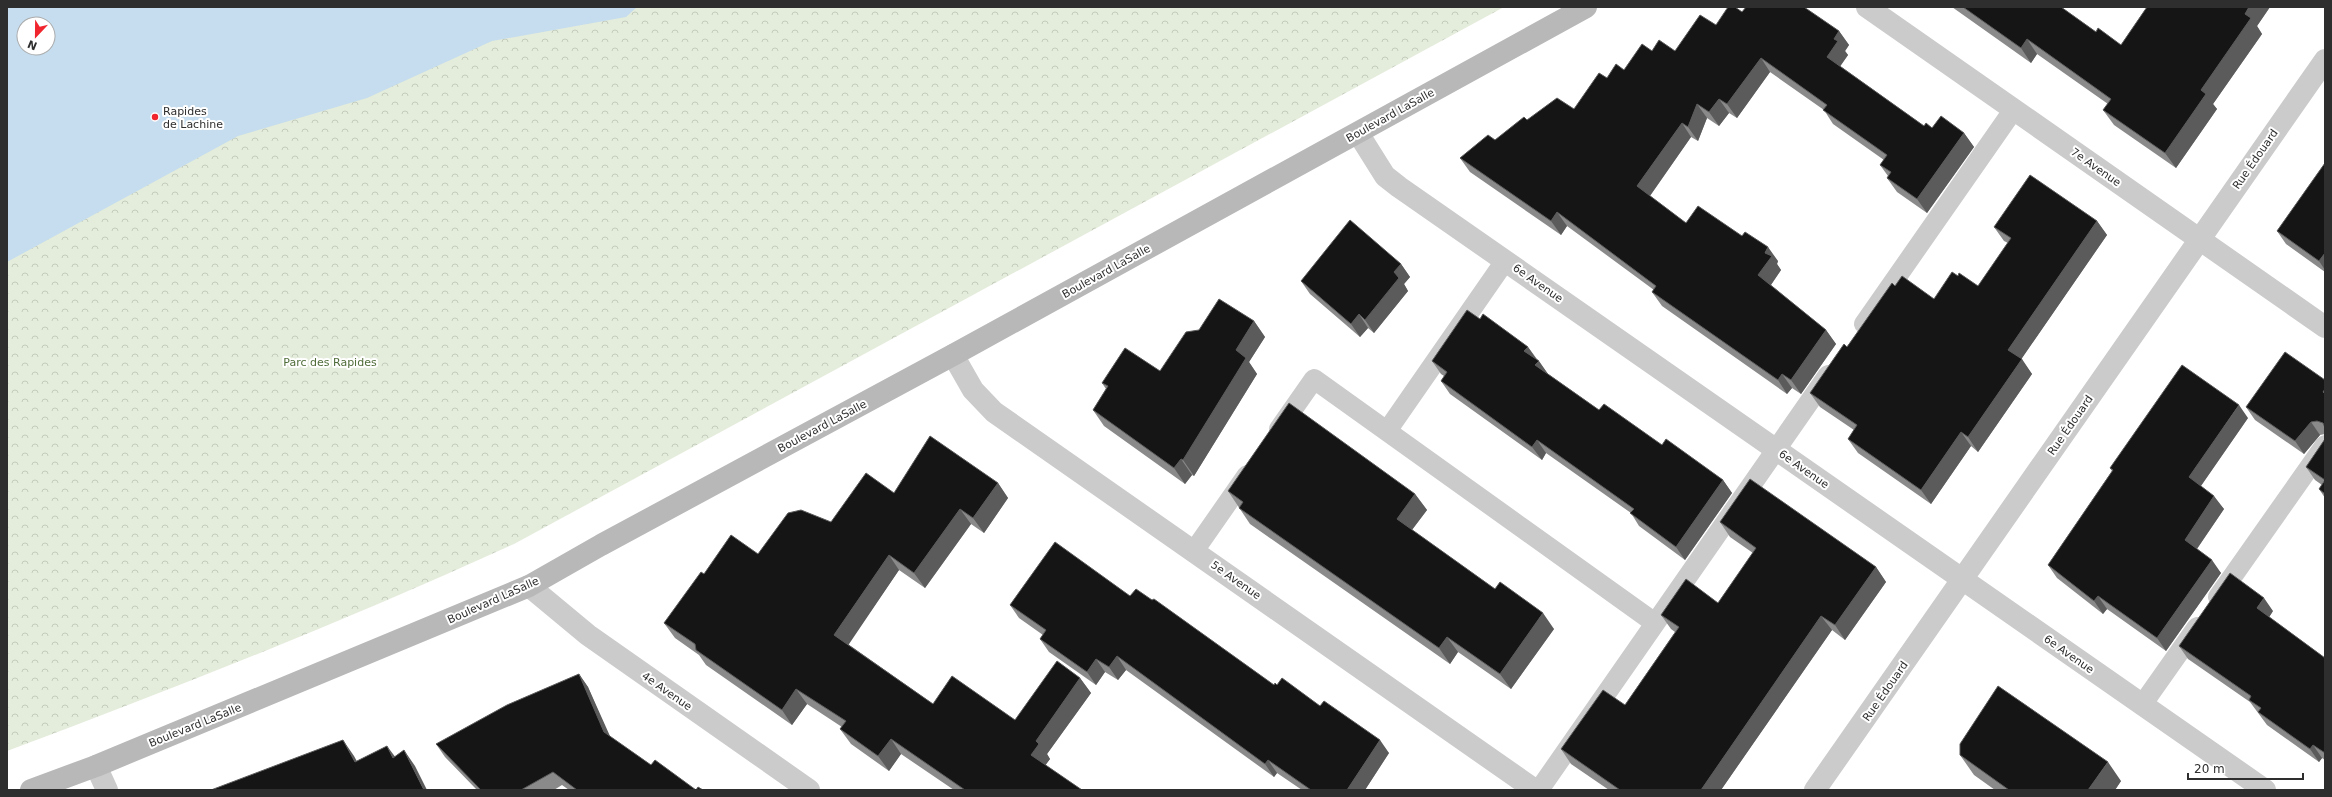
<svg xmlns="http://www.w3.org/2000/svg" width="2332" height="797" viewBox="0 0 2332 797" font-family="'DejaVu Sans',sans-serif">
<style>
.park{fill:url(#park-crowns);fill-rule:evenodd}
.water{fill:#c5ddee;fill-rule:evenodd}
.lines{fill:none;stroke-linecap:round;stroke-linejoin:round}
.service{stroke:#cbcbcb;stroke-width:20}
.minor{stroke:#cbcbcb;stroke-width:22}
.secondary{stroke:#b8b8b8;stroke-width:22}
.wall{fill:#8a8a8a}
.shaded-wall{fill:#5b5b5b}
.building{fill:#151515;stroke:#5b5b5b}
.poi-dot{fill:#f0252e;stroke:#fff;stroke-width:1.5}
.labels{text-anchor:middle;stroke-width:4;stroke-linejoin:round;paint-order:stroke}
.poi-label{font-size:11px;fill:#2e2e2e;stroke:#fff;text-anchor:start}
.street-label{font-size:11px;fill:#2e2e2e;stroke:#fff}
.park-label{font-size:11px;fill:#4f6c38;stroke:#fff}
</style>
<defs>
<pattern id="park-crowns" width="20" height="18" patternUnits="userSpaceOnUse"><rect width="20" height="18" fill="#e4ecdb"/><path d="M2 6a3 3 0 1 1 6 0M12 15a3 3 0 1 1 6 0" fill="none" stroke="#c4cbbc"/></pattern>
</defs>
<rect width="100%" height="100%" fill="#fff"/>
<path class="park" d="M7,7h1497l-990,537c-166,76 -336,143 -507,207zM24,24h24v24h-24z"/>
<path class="water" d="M7,7h630l-11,10 -134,24 -125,57 -129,38 -231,126zM24,24h24v24h-24z"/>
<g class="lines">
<path class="service" d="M1864,324l150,-215
M1279,429l35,-50 341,244
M1387,431l118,-170
M1194,551l53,-76
M2218,597l107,-152
M2142,705l55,-78
M1539,790l289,-415"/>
<path class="minor" d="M1867,7l458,320
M1358,133l27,43 14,11 866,603
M953,355l20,35 21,22 541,378
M529,586l59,49 221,155
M96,766l11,24
M1815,790l510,-730"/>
<path class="secondary" d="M31,790l65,-24 433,-180 72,-41 352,-190 633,-348"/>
</g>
<path class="wall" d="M1952,7h109l35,25 25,13 26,-38h123l-13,19 5,8 -49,70 4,5 -41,59 -62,-43 -11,-15 5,-6 -71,-50 -6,9z
M1742,12l97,19 10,14 -4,6 3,4 -8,11 84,60 40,7 10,14 -47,66 -30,-21 -10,-14 1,-2 -8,-11 4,-5 -51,-36 -9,-14 -54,-38 -33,46 -8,-5 -10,13 -12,-8 -9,23 -7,-4 -41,59 36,27 92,38 -1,3 4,6 -10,15 55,45 10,14 -35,50 -9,-6 -5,6 -125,-88 -10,-14 2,-2 -87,-64 -6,9 -91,-63 -10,-14 35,-18 32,-20 47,-11 33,-31 17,-8 28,-19h23l41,-26z
M2325,163v109l-39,-28 -9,-13z
M2097,221l10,14 -86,124 11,15 -54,78 -7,-6 -40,58 -73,-51 -10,-14 6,-9 -34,-23 -10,-14 85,-107 39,13 24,-23 20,10 30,-43 -4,-2 -10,-14z
M1401,264l9,13 -6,7 4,7 -34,42 -6,-5 -8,9 -50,-43 -9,-13z
M1480,319l48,28 20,27 51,36 63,35 61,35 9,13 -47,67 -46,-34 -8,-13 -85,-60 -4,7 -92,-66 -9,-13 3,-5 -3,-2 -9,-13z
M1254,321l11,16 -16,25 8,12 -63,102 -2,-1 -7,9 -81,-58 -11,-16 13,-21 -4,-6 58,-12 39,-41z
M2325,380v54l-5,1 -16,19 -49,-34 -9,-13z
M2248,418l-47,68 23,23 -27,40 24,24 -55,78 -59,-42 -4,5 -46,-36 -9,-13 64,-94 -2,-3z
M2325,439v59l-6,-9 3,-4 -7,-5 -9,-13z
M998,483l10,15 -24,35 -13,-9 -46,64 -26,-18 -51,74 85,60 82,16 65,-42 11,15 -44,61 3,5 -5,6 37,25h-128l-53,-36 -12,17 -38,-27 -11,-15 2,-2 -35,-23 -15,21 -86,-60 -7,-10 -24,-17 -11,-15 40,-49 54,-20 73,-32z
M1228,491l187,3 12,16 -15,20 83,59 59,40 -43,60 -53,-37 -8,12 -200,-140z
M1720,522l156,45 10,15 -41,58 -13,-10 -111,160h-112l-38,-26 -10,-15 64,-44 50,-73 -4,-3 -10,-14 57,-12 35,-50 -23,-16z
M1130,596l144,89h3l43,21 69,47 -24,37h-63l-25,-17 -3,4 -148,-107 -8,10 -13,-8 -9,13 -47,-33 -9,-13 3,-4 -24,-17 -9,-13z
M2273,611l-4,6 56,41v102l-3,-2 -3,4 -52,-37 -17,-23 -62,-43 -9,-13z
M579,674l9,13 21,49 42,29 45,25h7h-134l-7,-5 -8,5h-77l-32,-33 -9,-13z
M1960,755l161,26 -6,9h-120l-21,-15z"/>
<path class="shaded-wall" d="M2249,7h21l-13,19 5,8 -49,70 4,5 -41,59 -11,-15 36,-63 44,-76z
M1839,31l10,14 -4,6 3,4 -11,16 -10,-14 7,-18z
M2027,39l10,15 -6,9 -10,-15z
M1761,58l9,14 -33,46 -10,-14z
M1719,99l10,14 -10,13 -10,-14z
M1697,104l10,14 -9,23 -10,-14z
M1682,123l9,14 -44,63 -10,-14z
M1964,133l10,14 -47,66 -10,-14z
M1557,212l10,14 -6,9 -10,-14z
M2097,221l10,14 -89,129 -10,-14z
M1768,247l10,14 -1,3 4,6 -13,19 -10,-14 7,-22z
M2325,253v17l-6,-9z
M1401,264l9,13 -6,7 4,7 -34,42 -9,-13 29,-48z
M1359,314l9,14 -8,9 -9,-13z
M1254,321l11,16 -16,25 8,12 -63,102 -11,-16 53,-110z
M1826,330l10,14 -35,50 -10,-14z
M1528,347l9,13 -13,-9z
M2022,359l10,15 -54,78 -10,-15z
M1539,361l9,13 -13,-9z
M1782,374l10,14 -5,6 -9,-14z
M2239,405l9,13 -50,72 -9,-13z
M2311,422l9,13 -16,19 -9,-13z
M1961,432l10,14 -40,58 -10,-14z
M1537,440l9,13 -4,7 -10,-13z
M1181,459l11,16 -7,9 -11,-16z
M1723,480l9,13 -47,67 -9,-13z
M998,483l10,15 -24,35 -11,-15z
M1415,494l12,16 -19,25 -11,-16z
M2214,496l10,13 -30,44 -9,-13z
M960,509l11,15 -46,64 -11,-15z
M889,555l10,15 -54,80 -11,-15z
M2212,560l9,13 -55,78 -9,-13z
M1876,567l10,15 -41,58 -10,-15z
M2098,596l9,13 -4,5 -9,-13z
M2264,598l9,13 -7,11 -9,-14z
M1543,613l11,16 -43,60 -11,-15z
M1821,616l11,14 -111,160h-20z
M1447,637l11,15 -8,12 -11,-16z
M1117,656l9,14 -8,10 -9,-13z
M1096,659l9,13 -9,13 -9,-13z
M579,674l9,13 26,58 -10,-13z
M1080,678l11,15 -44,61 3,5 -8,11 -11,-15 5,-14z
M796,689l11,15 -15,21 -10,-15z
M891,739l10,15 -12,17 -11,-15z
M343,740l11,16 12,22 -11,-16z
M1380,740l9,13 -24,37h-18z
M2313,745l9,13 -3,4 -9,-13z
M387,746l12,16 -6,-4z
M404,750l11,16 12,24h-3z
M1268,760l9,13 -3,4 -9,-13z
M2108,762l13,19 -6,9h-27z"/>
<path class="building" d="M1728,7h7l7,5 4,-5h58l35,24 -5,8 4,2 -11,16 97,69 2,-3 6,5 9,-12 23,17 -47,66 -30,-21 4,-6 -11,-7 7,-10 -64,-45 4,-5 -66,-47 -34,46 -8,-5 -10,13 -12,-8 -9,23 -6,-4 -45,63 49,37 12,-17 44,30 3,-4 23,15 -3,6 7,3 -14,19 68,55 -35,50 -9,-6 -4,6 -126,-88 4,-6 -99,-74 -6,9 -91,-63 28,-23 7,5 29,-23 3,3 30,-22 17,11 25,-36 8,5 9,-14 8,6 18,-26 10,7 7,-11 16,11 25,-36 16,10z
M1963,7h98l35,25 2,-4 23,17 26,-38h102l-4,7 6,4 -50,72 5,4 -41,59 -62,-43 8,-11 -84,-60 -6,9z
M2325,163v90l-6,8 -42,-30z
M2030,175l67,46 -89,129 14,9 -54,78 -7,-5 -40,58 -73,-51 9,-14 -47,-32 34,-49 3,3 45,-64 3,3 7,-10 32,23 18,-27 6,4 1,-3 19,13 33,-48 -17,-11z
M1350,220l51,44 -7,8 5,6 -34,42 -6,-6 -8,10 -50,-43z
M1219,299l35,22 -18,29 10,8 -63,102 -2,-1 -7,9 -81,-58 15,-24 -6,-3 23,-35 35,23 26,-39 13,-2z
M1467,310l13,9 3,-5 45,33 -4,4 15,10 -4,4 64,45 5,-6 58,41 4,-6 57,41 -47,67 -46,-34 4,-4 -97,-69 -5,7 -91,-66 6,-9 -15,-11z
M2285,352l40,28v9l-2,3 2,2v34l-2,-5 -6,-2 -6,1 -16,19 -49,-34z
M2182,365l57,40 -50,72 25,19 -29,44 27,20 -55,78 -59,-42 -4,5 -46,-36 65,-95 -3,-2z
M1289,403l126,91 -18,25 98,70 5,-7 43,31 -43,61 -53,-37 -8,11 -200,-140 4,-6 -15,-11z
M930,436l68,47 -25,35 -13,-9 -46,64 -25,-18 -55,80 99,69 19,-28 63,44 42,-59 23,17 -44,63 3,3 -8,11 51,35h-117l-74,-51 -13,17 -38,-27 6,-8 -50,-32 -14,21 -86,-60 -1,-6 -31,-21 37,-51 3,2 27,-39 27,19 30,-41 13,-3 30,12 35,-49 28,20z
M2325,439v41l-19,-13z
M1750,479l126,88 -41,58 -14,-9 -120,174h-81l-59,-41 42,-59 22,15 54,-78 -18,-12 25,-36 32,24 38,-55 -36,-26z
M2325,480v14l-6,-5z
M1055,542l75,54 6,-7 16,11 2,-1 120,86 1,-2 2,2 5,-7 38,28 4,-5 56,39 -33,50h-36l-43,-30 -3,4 -148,-108 -8,11 -13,-8 -9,13 -47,-33 6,-9 -36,-25z
M2230,573l34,25 -7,10 68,50v95l-12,-8 -3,4 -52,-37 3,-4 -12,-8 2,-4 -72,-50z
M579,674l25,58 47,33 4,-5 41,30 2,-3 5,3h-126l-24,-18 -32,18h-40l-45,-46 71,-39z
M1998,686l110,76 -20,28h-79l-49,-35v-11z
M343,740l12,22 32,-16 6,12 11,-8 20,40h-213z"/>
<circle class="poi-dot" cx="155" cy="117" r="4"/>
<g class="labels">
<g class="poi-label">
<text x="163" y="115">Rapides<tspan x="163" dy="13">de Lachine</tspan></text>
</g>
<g class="street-label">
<text transform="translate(1390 115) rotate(-29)" y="4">Boulevard LaSalle</text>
<text transform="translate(2255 159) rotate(-55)" y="4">Rue Édouard</text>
<text transform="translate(2096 167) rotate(35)" y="4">7e Avenue</text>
<text transform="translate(1106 271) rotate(-29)" y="4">Boulevard LaSalle</text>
<text transform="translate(1538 283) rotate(35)" y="4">6e Avenue</text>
<text transform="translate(2070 425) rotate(-55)" y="4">Rue Édouard</text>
<text transform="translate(822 426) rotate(-28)" y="4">Boulevard LaSalle</text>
<text transform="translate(1804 469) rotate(35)" y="4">6e Avenue</text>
<text transform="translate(1236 580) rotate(35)" y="4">5e Avenue</text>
<text transform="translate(493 600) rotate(-24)" y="4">Boulevard LaSalle</text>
<text transform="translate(2069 654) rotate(35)" y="4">6e Avenue</text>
<text transform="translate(667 691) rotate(35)" y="4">4e Avenue</text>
<text transform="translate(1885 691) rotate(-55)" y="4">Rue Édouard</text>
<text transform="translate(195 725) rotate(-22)" y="4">Boulevard LaSalle</text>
</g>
<g class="park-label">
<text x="330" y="366">Parc des Rapides</text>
</g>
</g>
<rect width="2332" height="797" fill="none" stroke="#2e2e2e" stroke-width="16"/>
<g transform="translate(36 36) rotate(202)"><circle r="19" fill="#ffffff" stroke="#ababab"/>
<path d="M0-3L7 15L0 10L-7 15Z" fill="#f0252e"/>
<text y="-6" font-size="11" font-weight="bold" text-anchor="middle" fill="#2e2e2e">N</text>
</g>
<path d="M2188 773v6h115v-6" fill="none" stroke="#2e2e2e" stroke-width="2"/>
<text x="2194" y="773" font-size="12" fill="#2e2e2e" stroke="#ffffff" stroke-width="3" paint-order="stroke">20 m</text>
</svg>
